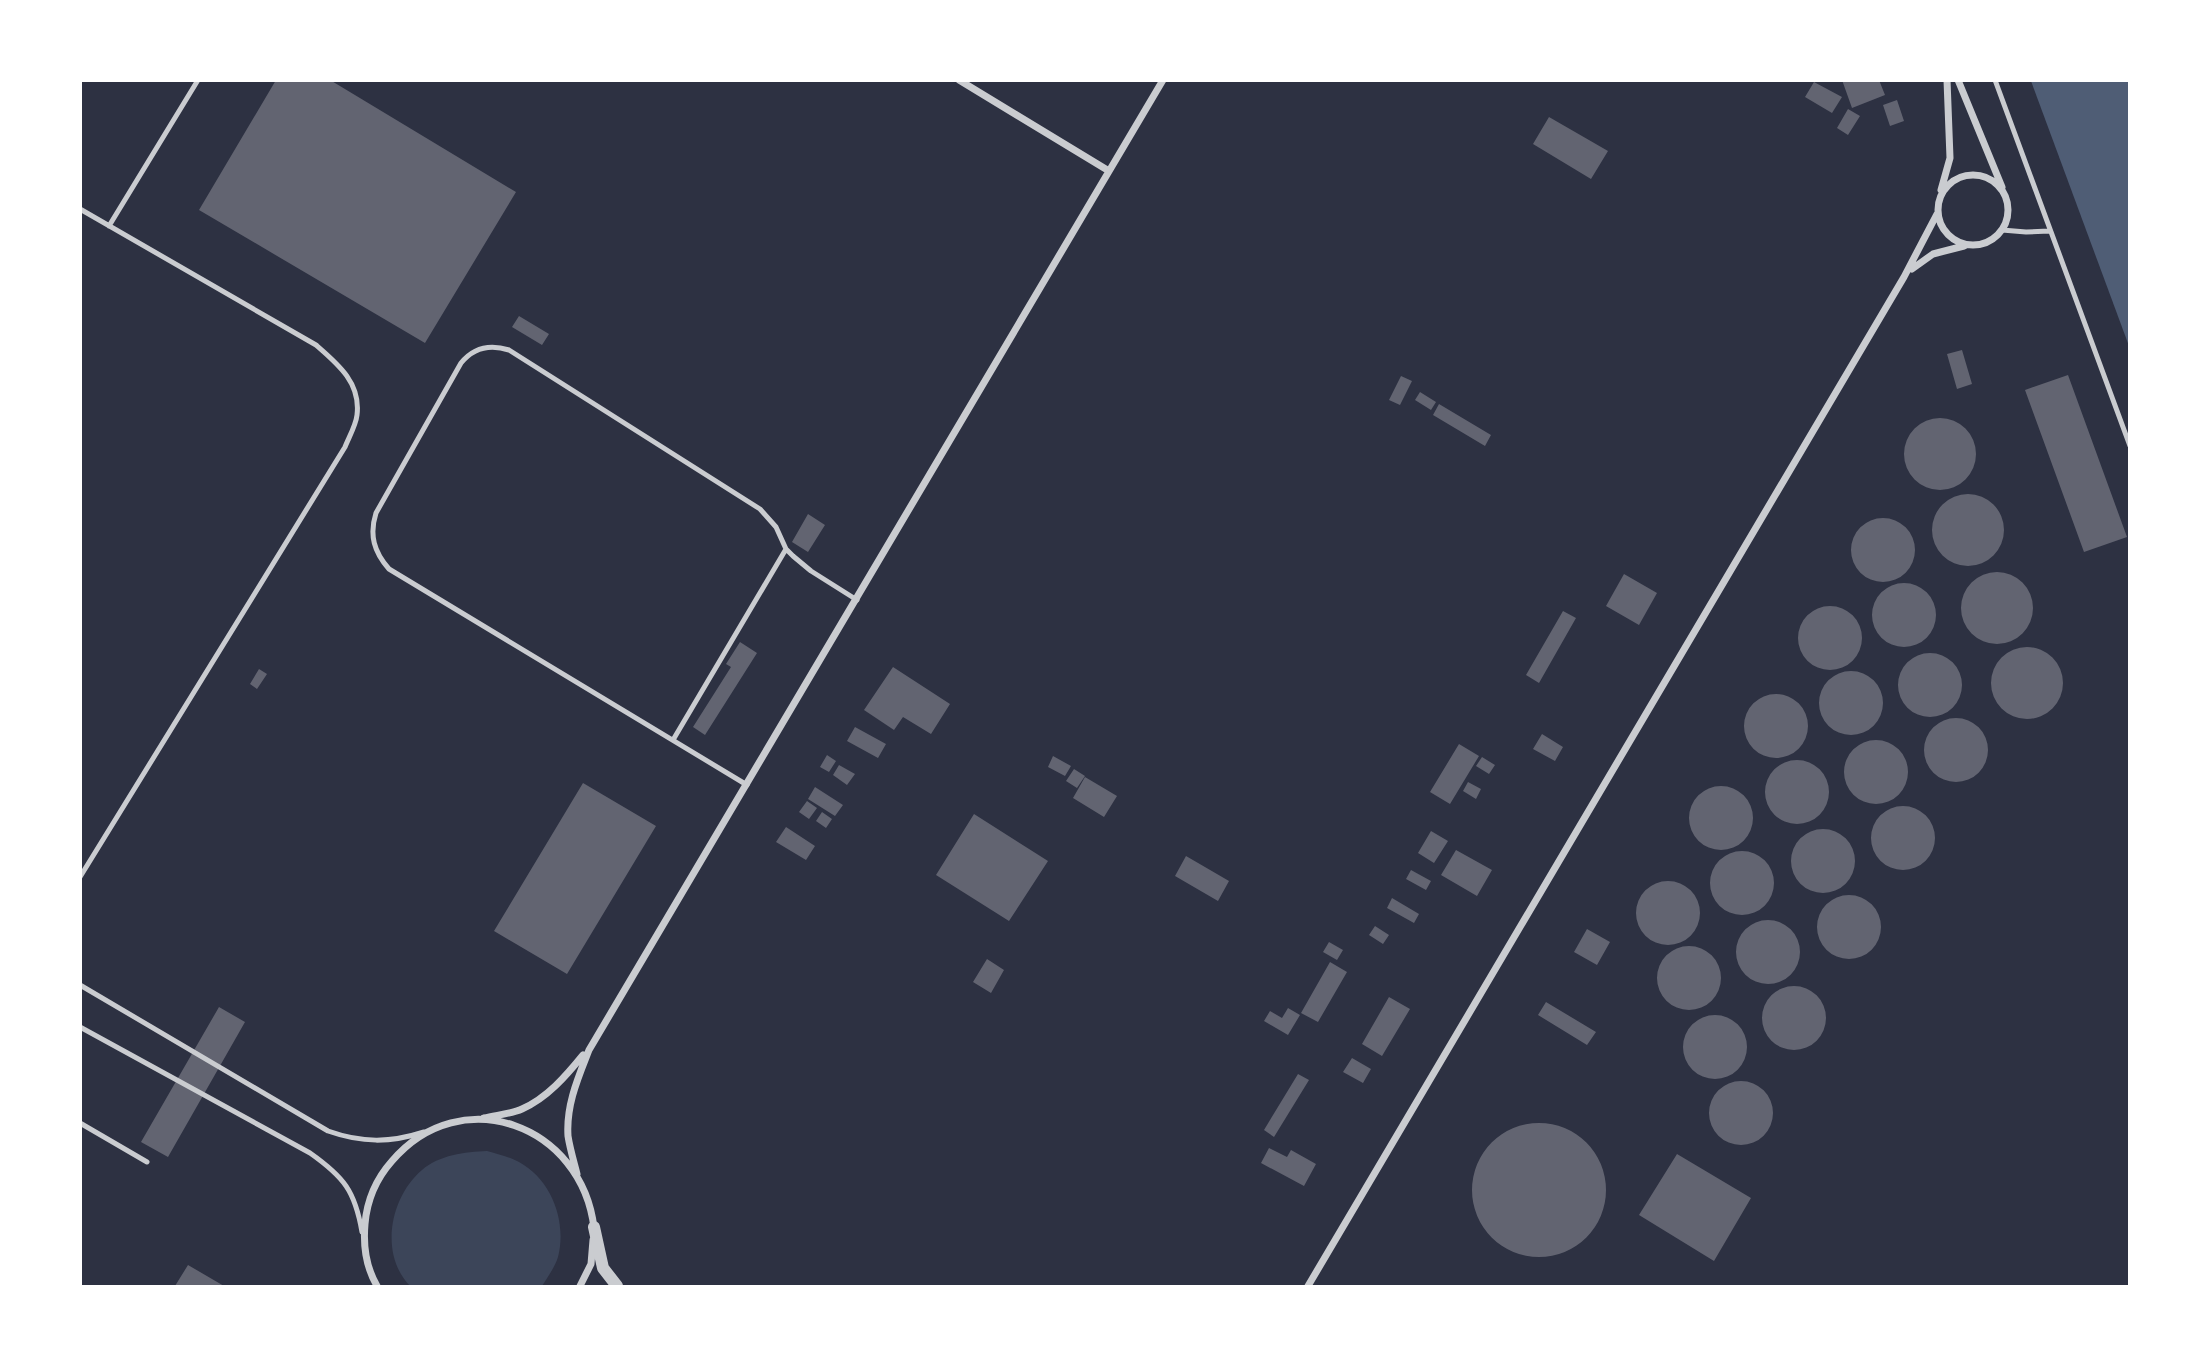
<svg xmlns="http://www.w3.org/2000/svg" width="2210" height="1367" viewBox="0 0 2210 1367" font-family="'Sofia Sans Condensed',sans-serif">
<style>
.green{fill:#3c4559}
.water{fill:#4f5d75}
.building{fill:#626471}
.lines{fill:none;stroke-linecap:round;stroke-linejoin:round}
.service{stroke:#caccd0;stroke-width:5}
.minor{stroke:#caccd0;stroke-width:7}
.tertiary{stroke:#caccd0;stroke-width:12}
</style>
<rect width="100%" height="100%" fill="#2d3142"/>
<path class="green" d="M487,1151c10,3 23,6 32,11 33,18 48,60 39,95 -3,10 -11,21 -16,29h-132c-31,-32 -20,-89 12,-116 17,-15 43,-18 65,-19z"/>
<path class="water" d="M2031,81h98v265z"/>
<path class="building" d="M276,80h54l186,112 -91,151 -226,-133z
M1842,80h37l6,15 -33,13z
M1814,82l28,15 -10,16 -27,-16z
M1897,100l7,21 -14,5 -7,-21z
M1848,109l12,7 -12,19 -11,-7z
M1549,117l59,34 -17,28 -58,-35z
M519,316l30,18 -7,11 -30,-18z
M1962,350l10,34 -15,5 -10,-35z
M2068,375l59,162 -43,15 -59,-162z
M1401,376l11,5 -12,24 -11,-5z
M1420,392l16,10 -5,8 -16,-10z
M1439,404l52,31 -6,11 -52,-31z
M1904 454a36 36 0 1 1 72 0a36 36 0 1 1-72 0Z
M1932 530a36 36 0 1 1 72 0a36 36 0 1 1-72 0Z
M808,514l17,11 -17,27 -16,-10z
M1851 550a32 32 0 1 1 64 0a32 32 0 1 1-64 0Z
M1961 608a36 36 0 1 1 72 0a36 36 0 1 1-72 0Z
M1624,574l33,19 -18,32 -33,-19z
M1872 615a32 32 0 1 1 64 0a32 32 0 1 1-64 0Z
M1798 638a32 32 0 1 1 64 0a32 32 0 1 1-64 0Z
M1563,611l13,7 -37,65 -13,-8z
M740,642l17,11 -52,82 -12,-8 38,-60 -5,-3z
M1991 683a36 36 0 1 1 72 0a36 36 0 1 1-72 0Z
M1898 685a32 32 0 1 1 64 0a32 32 0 1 1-64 0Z
M893,667l57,37 -19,30 -28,-17 -9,13 -30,-20z
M259,669l8,5 -10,15 -7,-5z
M1819 703a32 32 0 1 1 64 0a32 32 0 1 1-64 0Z
M1744 726a32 32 0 1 1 64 0a32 32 0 1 1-64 0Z
M1924 750a32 32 0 1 1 64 0a32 32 0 1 1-64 0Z
M855,727l31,17 -8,14 -31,-17z
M1542,734l21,13 -8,14 -22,-12z
M1844 772a32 32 0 1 1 64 0a32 32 0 1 1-64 0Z
M1459,744l20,12 -29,48 -20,-12z
M827,755l9,6 -7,11 -9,-5z
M1053,756l18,10 -6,10 -17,-9z
M1482,757l13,8 -6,9 -13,-8z
M1765 792a32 32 0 1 1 64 0a32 32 0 1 1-64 0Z
M839,765l16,9 -8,11 -14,-10z
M1074,769l11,7 -8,12 -11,-7z
M1085,777l32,19 -13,21 -31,-19z
M1468,782l13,7 -5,10 -13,-8z
M583,783l73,43 -89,148 -73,-43z
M1689 818a32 32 0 1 1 64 0a32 32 0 1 1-64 0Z
M815,787l28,18 -8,11 -27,-17z
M807,801l10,7 -8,11 -10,-7z
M1871 838a32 32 0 1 1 64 0a32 32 0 1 1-64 0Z
M822,812l10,7 -6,9 -10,-7z
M974,814l74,47 -39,60 -73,-46z
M786,827l29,19 -9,14 -30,-18z
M1791 861a32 32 0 1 1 64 0a32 32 0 1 1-64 0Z
M1431,831l17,10 -14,22 -16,-10z
M1456,850l36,20 -15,26 -36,-21z
M1710 883a32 32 0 1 1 64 0a32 32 0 1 1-64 0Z
M1186,856l43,25 -11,20 -43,-25z
M1411,870l20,11 -5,9 -20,-11z
M1636 913a32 32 0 1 1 64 0a32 32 0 1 1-64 0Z
M1817 927a32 32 0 1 1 64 0a32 32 0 1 1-64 0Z
M1392,898l27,16 -5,9 -27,-15z
M1736 952a32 32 0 1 1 64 0a32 32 0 1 1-64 0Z
M1375,926l14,9 -6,9 -14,-9z
M1587,929l23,13 -13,23 -23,-13z
M1329,942l14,8 -6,10 -14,-8z
M1657 978a32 32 0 1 1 64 0a32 32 0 1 1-64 0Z
M987,959l17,11 -13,23 -18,-11z
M1330,962l17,10 -29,50 -17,-9z
M1762 1018a32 32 0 1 1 64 0a32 32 0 1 1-64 0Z
M1389,997l21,12 -28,47 -20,-12z
M1546,1002l50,30 -9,13 -49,-30z
M219,1007l26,15 -77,135 -27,-15z
M1288,1008l12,7 -12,20 -24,-14 6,-10 12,7z
M1683 1047a32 32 0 1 1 64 0a32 32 0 1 1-64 0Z
M1352,1058l19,11 -8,14 -20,-11z
M1298,1074l11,6 -35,57 -10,-7z
M1709 1113a32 32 0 1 1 64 0a32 32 0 1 1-64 0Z
M1472 1190a67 67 0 1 1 134 0a67 67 0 1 1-134 0Z
M1269,1148l18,9 4,-7 25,14 -12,22 -43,-23z
M1677,1154l74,44 -37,63 -75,-46z
M188,1265l36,21h-49z"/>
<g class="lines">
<path class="service" d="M1995,80l135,366
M80,209l236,136c22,19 45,38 41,70 -1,10 -8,22 -12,32l-265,430
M109,226l89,-146
M2002,230l24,2 23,-1
M673,740l113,-191
M747,785l-358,-216c-15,-17 -20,-34 -13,-56l85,-150c13,-16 29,-19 48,-13l251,159 16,18 10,22 7,7 18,15 46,29
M80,985l248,146c34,12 62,12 96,1
M80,1027l230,126c34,24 45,38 52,79
M80,1123l67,39"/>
<path class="minor" d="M959,80l150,91
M1958,80l44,107
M1938 210a35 35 0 1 1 70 0a35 35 0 1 1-70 0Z
M1941,190l9,-32 -3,-78
M1912,269l21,-15 31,-8
M484,1118c12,-3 27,-4 38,-9 25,-11 44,-33 61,-54
M577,1174c-3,-12 -7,-25 -9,-38 -2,-31 10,-58 21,-86l574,-970
M377,1286c-11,-19 -14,-40 -12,-62 2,-24 11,-45 27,-63 69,-81 190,-36 202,67
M580,1286l11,-22 2,-24
M1308,1286l596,-1009 33,-63"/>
<path class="tertiary" d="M594,1227l9,41 14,18"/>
</g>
<rect width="2210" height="1367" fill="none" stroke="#ffffff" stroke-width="164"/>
</svg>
